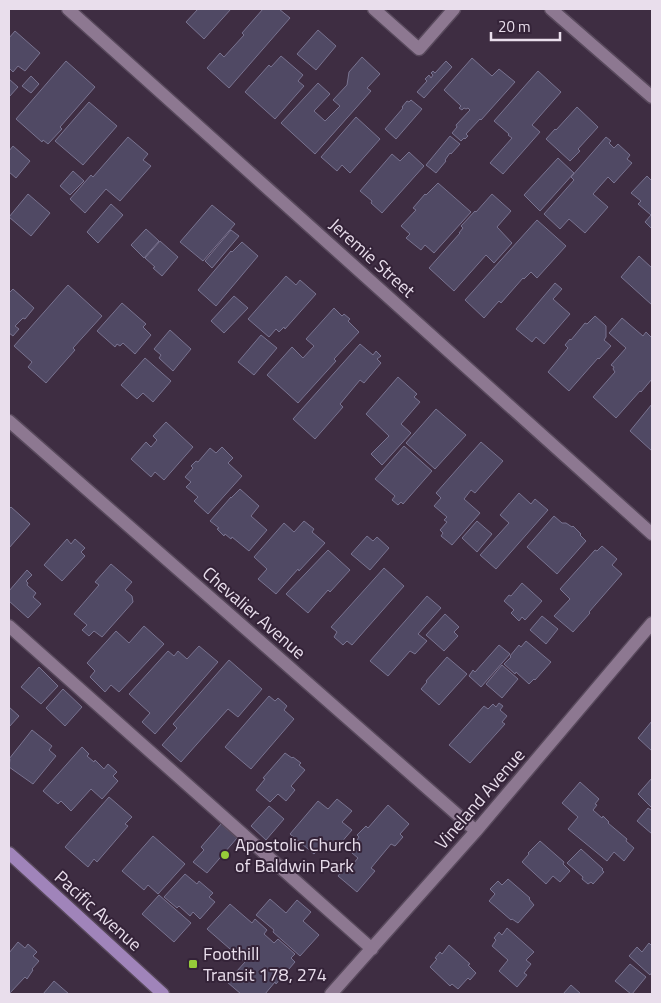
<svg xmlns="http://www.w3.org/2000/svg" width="661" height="1003" viewBox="0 0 661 1003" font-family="'Titillium Web',sans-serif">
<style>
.building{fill:#504964;stroke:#797390}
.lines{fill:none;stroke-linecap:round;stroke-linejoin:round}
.minor-casing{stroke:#58495c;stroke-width:15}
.major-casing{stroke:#58495c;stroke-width:15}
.minor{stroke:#8d7891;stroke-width:12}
.major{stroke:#a084ba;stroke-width:12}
.poi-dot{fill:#96cc39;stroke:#342338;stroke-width:2}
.labels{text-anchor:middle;stroke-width:4;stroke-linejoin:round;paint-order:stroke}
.street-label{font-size:18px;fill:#e9deec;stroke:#342338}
.poi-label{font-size:18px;fill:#e9deec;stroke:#342338;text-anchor:start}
</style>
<rect width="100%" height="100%" fill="#3e2d42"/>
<path class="building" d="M198,9h33l-27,30 -18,-17z
M263,9h16l11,9 -61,70 -22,-20 13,-15 4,4 20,-22 -2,-2z
M318,30l18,16 -20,24 -19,-16z
M15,31l25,22 -15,18 -7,-5 -5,6 -4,-4v-30z
M281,56l22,19 -5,6 6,5 -29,33 -30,-27 24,-27 2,2z
M362,57l18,17 -13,14 4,3 -56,63 -34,-31 37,-40 12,11 -16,17 11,10 15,-15 -7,-6 14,-15 2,-13z
M472,58l20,18 7,-7 16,13 -34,38 -1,-1 -14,15 2,2 -3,3 -1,-1 -3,3 -9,-8 5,-6 -1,-2 14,-15 -2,-2 -2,1 -2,-1 -2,2 -3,-2 2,-2 -17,-16z
M66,61l29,26 -35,40 2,2 -14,15 -5,-4 -1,2 -26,-23z
M446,61l6,6 -28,31 -7,-6 10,-11 -2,-2 4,-4 2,3 2,-3 -2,-2 2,-2 2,2z
M538,71l23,21 -29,33 8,7 -37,42 -13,-11 22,-25 -4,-3 1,-1 -15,-13z
M31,76l8,8 -8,9 -9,-7z
M9,79l9,8 -9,10z
M411,100l11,9 -26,30 -11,-10 18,-21 -1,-1 5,-6 2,1z
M89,102l28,24 -34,39 -28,-24z
M577,107l21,20 -20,22 2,2 -10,10 -24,-22 9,-10 1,1z
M356,117l24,22 -30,34 -8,-8 -5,6 -16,-14z
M450,136l10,8 -9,10 -1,-1 -5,7 1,1 -10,12 -10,-8z
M128,137l20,17 -5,6 8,6 -31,35 -14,-12 -21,24 -15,-14 21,-24 2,2z
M606,137l5,4 -2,2 5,5 4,-4 12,11 -3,4 5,4 -18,20 -6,-6 -15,17 15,13 -23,26 -16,-14 -9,10 -16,-15 30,-34 -3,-3z
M13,146l17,15 -14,17 -7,-6v-21z
M409,152l15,14 -42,47 -11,-10 1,-2 -12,-10 32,-37 8,7z
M558,158l16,15 -34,38 -16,-16z
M73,171l11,10 -14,14 -10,-9z
M647,176l5,5v48l-7,-7 6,-7 -13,-11 3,-3 -10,-8z
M438,183l33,29 -37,41 -9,-8 -4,5 -15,-12 4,-4 -9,-8 15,-16 -3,-2 12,-14 1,1z
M28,194l22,19 -19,23 -22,-19z
M492,194l19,17 -14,16 15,16 -18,20 -8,-8 -32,36 -25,-23 31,-35h-1l4,-5 -2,-2 14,-15 1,1z
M111,204l12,11 -25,28 -11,-11z
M212,205l23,19 -32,37 -23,-19z
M537,220l29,26 -29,32 -6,-6 -7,7 -1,-1 -22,25 -2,-2 -15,17 -19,-18z
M146,229l13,12 -15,17 -13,-13z
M231,230l8,6 -27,32 -7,-7z
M160,241l18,16 -16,19 -9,-8 2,-1 -10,-9z
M242,242l16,14 -42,50 -18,-16 33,-39 1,1z
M639,256l13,12v37l-31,-28z
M286,276l10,9 4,-5 16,14 -31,35 -1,-2 -5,5 -3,-3 -7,8 -21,-18z
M555,283l7,6 -9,10 17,15 -26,30 -8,-7 -4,5 -16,-13z
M68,285l34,31 -29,32 2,2 -29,33 -18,-16 4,-5 -18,-16z
M13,289l21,19 -9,11 -2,-1 -8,8 4,3 -6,7 -4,-3v1v-41z
M234,296l14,12 -24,25 -13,-12z
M122,303l24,21 -3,3 8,8 -16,19 -12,-11 -3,3 -3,-2 -2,3 -18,-16z
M334,308l8,8 2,-2 6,5 -2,2 11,11 -25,27 2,2 -38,42 -31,-28 25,-28 11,11 11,-12 -8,-7z
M595,316l11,10v11l-2,3 7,6 -12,13 -1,-1 -29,33 -21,-19 20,-24 -3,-3 5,-6 1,1 14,-17 2,1z
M622,318l21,18 3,-4 6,6v41l-11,13 -1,-1 -24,27 -23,-21 22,-25 -2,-3 1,-2 -3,-2 15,-17 -17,-15z
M170,330l21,19 -18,22 -14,-13 2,-3 -7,-6z
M261,335l16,13 -23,27 -16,-13z
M360,344l13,11 3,-4 5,5 -4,3 4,4 -17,20 -4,-3 -20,24 3,3 -28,32 -22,-20z
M145,358l26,23 -18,21 -10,-9 -6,6 -16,-14z
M398,377l19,17 -3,3 6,5 -19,22 10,9 -29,32 -11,-11 18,-18 -23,-22z
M652,404v47l-22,-20z
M436,409l30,26 -31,34 -29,-26z
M166,422l27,25 -29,33 -9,-8 -4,5 -20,-18 15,-17 5,5 6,-7 -4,-4z
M481,442l22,19 -28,32 -4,-3 -7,9 16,14 -28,32 -11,-9 2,-3 -3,-3 7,-8 -3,-2 3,-3 -13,-11 7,-8 -5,-5z
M404,446l28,25 -29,33 -2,-2 -3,3 -6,-5 3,-4 -20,-17z
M222,447l11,11 -5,5 14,13 -34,38 -14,-13 4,-4 -12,-10 5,-5 -6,-5 8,-9 -2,-2 5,-5 2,1 12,-14 6,5z
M240,489l19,17 -8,10 16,14 -18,21 -17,-14 -1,2 -6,-5 -1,2 -7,-7 2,-1 -9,-7 21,-24v1z
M519,493l12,11 4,-5 13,11 -52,59 -16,-14 29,-32 -9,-8z
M11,507l19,17 -21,24v-39z
M554,516l8,7h4l6,4 1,-1 8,8 -1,1 6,6 -29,33 -30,-27z
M304,521l10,8 -2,3 13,11 -26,28 -1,-2 -22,25 -18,-15 9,-10 -13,-12 30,-34 10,9z
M477,521l15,13 -15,18 -15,-14z
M367,536l6,5 4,-4 12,11 -19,22 -19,-16z
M67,539l4,5 4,-5 10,9 -4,4 4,4 -23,25 -18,-16z
M602,546l15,13 -5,6 10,9 -33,38 1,1 -17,19 -19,-16 16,-17 -10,-10 35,-39 2,1z
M328,550l22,20 -20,22 -2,-2 -20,23 -22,-19z
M111,564l21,18 -7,8 7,6 1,6 -31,35 -8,-6 -5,5 -7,-6 5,-5 -13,-11 25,-29 -4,-3z
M384,568l20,18 -52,59 -5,-4 -4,4 -9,-8 3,-5 -6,-5z
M27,570l5,5 -6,6 2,2 -1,2 9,8 -3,4 8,7 -13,14 -19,-17v-10z
M522,583l20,18 -17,19 -3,-3 -3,4 -8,-8 3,-3 -10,-9 5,-6 2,1z
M427,596l14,12 -23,26 9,7 -12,13 -5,-3 -22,25 -18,-15z
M445,614l14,13 -5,5 4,4 -14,15 -18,-16z
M542,616l16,13 -12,15 -16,-14z
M144,626l20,18 -45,48 -8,-7 -6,7 -15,-15 5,-6 -8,-8 29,-32 13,12z
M526,641l25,21 -16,18 -1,-1 -5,5 -13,-12 -1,2 -11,-10 7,-7 -1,-1 9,-11 2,2z
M499,645l11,9 -29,33 -12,-11 4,-6 2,2z
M199,646l19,16 -63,72 -13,-12 8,-9 -21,-19 39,-43 6,5 4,-5 9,8z
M447,657l20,17 -28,31 -18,-16 6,-7 -1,-1z
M229,660l33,29 -24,28 -10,-8 -47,53 -19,-17 15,-17 -4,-4z
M502,665l16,14 -16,19 -16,-14z
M39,667l19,19 -17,18 -20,-17z
M63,689l19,18 -17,19 -19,-18z
M269,696l6,5 3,-3 9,8 -3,4 10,9 -43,50 -26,-22z
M499,703l4,3 -3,4 7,6 -5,6 3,2 -35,39 -21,-18 35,-39 4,3 5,-5 3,3z
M9,707l10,9 -10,11z
M652,721v30l-14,-13z
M32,730l20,16 -3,4 7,6 -23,28 -24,-17 1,-8h-1z
M82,747l7,7 -2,2 7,6 1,-2 9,9 4,-5 9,8 -4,4 5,5 -16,18 -11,-10 -20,22 -10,-10 -3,3 -15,-13z
M285,753l7,5 1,-1 8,6 -2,2 6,5 -14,16 4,4 -9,11 -8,-7 -8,8 -14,-12 9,-11 -2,-1z
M652,778v30l-14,-14z
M580,782l19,17 -4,5 2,1 -4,5 9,8 1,-2 6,6 -1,1 19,16 -1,2 8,7 -10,13 -10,-9 -7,9 -39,-32 10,-12 -16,-14z
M109,797l23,20 -7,7 3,2 -31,36 -3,-3 -6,8 -23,-20z
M337,799l15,12 -10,11 10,8 -19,22 -10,-8 -9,10 -24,-20 28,-33 10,8z
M388,805l21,19 -9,10 3,3 -8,9 -4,-2 -20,24 4,3 -18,21 -19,-16 7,-9 3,3 10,-12 -6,-5 9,-10 -4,-3 2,-3 -2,-2 9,-9 2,2z
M269,806l15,13 -18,21 -15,-14z
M648,808l3,2 1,-2v26l-15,-13z
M221,824l16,14 -30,35 -14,-11 11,-12 -3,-3z
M153,836l32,28 -27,30 -10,-9 -4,5 -22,-19z
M540,841l24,21 -1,2 7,7 -10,11 -7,-6 -7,8 -24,-22 7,-8 -1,-1z
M581,849l22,20 -1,1 2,2 -11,12 -2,-2 -3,2 -6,-5 1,-2 -16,-14z
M185,874l12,10 2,-3 14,12 -4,4 6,5 -15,17 -7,-7 -3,4 -11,-10 -2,2 -13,-11z
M508,879l22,19 -1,1 5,6 -16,18 -6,-4 -1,1 -22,-19 6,-7 -5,-5 8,-8 4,4z
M159,895l32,28 -17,19 -32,-28z
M270,899l16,14 11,-13 14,12 -8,9 16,14 -19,21 -27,-24 1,-2 -18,-15z
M230,904l22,19 3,-4 12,11 -3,4 10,9 4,-4 17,15 -4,4 4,4 -19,22 -1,-2 -10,12h-24l-14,-12 18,-20 -38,-33z
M507,928l27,24 -8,8 5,4 -7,9 3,2 -10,12 -18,-16 9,-11 -16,-14 4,-6 -2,-2 5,-6 3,3z
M18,942l7,6 3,-4 9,8 -4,4 6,5 -7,8 1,1 -6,9 -2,-2 -16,17v-41z
M649,943l3,3v26l-2,3 -21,-19 8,-9 5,5z
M449,945l21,19 -2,1 8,8 -6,7 -2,-2 -10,11 -6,-5 -2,2 -20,-19 7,-8 -2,-1 5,-6 2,2z
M630,964l16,13 -14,17h-1l-16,-13z
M54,981l15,13h-26z
M571,985l10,9h-18z"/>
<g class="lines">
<defs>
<path id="minor" d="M68,9l584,525
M374,9l45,40 35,-40
M551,9l101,88
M9,421l467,410
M9,626l363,323
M331,994l145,-163 176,-208"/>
<path id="major" d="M9,853l154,141"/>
</defs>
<use href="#minor" class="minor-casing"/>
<use href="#major" class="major-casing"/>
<use href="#minor" class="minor"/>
<use href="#major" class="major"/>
</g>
<g class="poi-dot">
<circle cx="225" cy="855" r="5"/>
<rect x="188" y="959" width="10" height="10" rx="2.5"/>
</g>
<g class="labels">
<g class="street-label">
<text transform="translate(372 258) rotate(42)" y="6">Jeremie Street</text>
<text transform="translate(254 613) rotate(41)" y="6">Chevalier Avenue</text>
<text transform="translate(480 799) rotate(-49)" y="6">Vineland Avenue</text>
<text transform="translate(98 911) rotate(42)" y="6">Pacific Avenue</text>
</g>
<g class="poi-label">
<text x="235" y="851">Apostolic Church<tspan x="235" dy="21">of Baldwin Park</tspan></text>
<text x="203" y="960">Foothill<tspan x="203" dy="21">Transit 178, 274</tspan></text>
</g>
</g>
<rect width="661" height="1003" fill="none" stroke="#e9deec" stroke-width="20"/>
<path d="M491 32v8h69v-8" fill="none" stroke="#e9deec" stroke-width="2.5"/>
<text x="498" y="32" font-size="15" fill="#e9deec" stroke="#342338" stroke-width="4" paint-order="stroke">20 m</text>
</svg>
